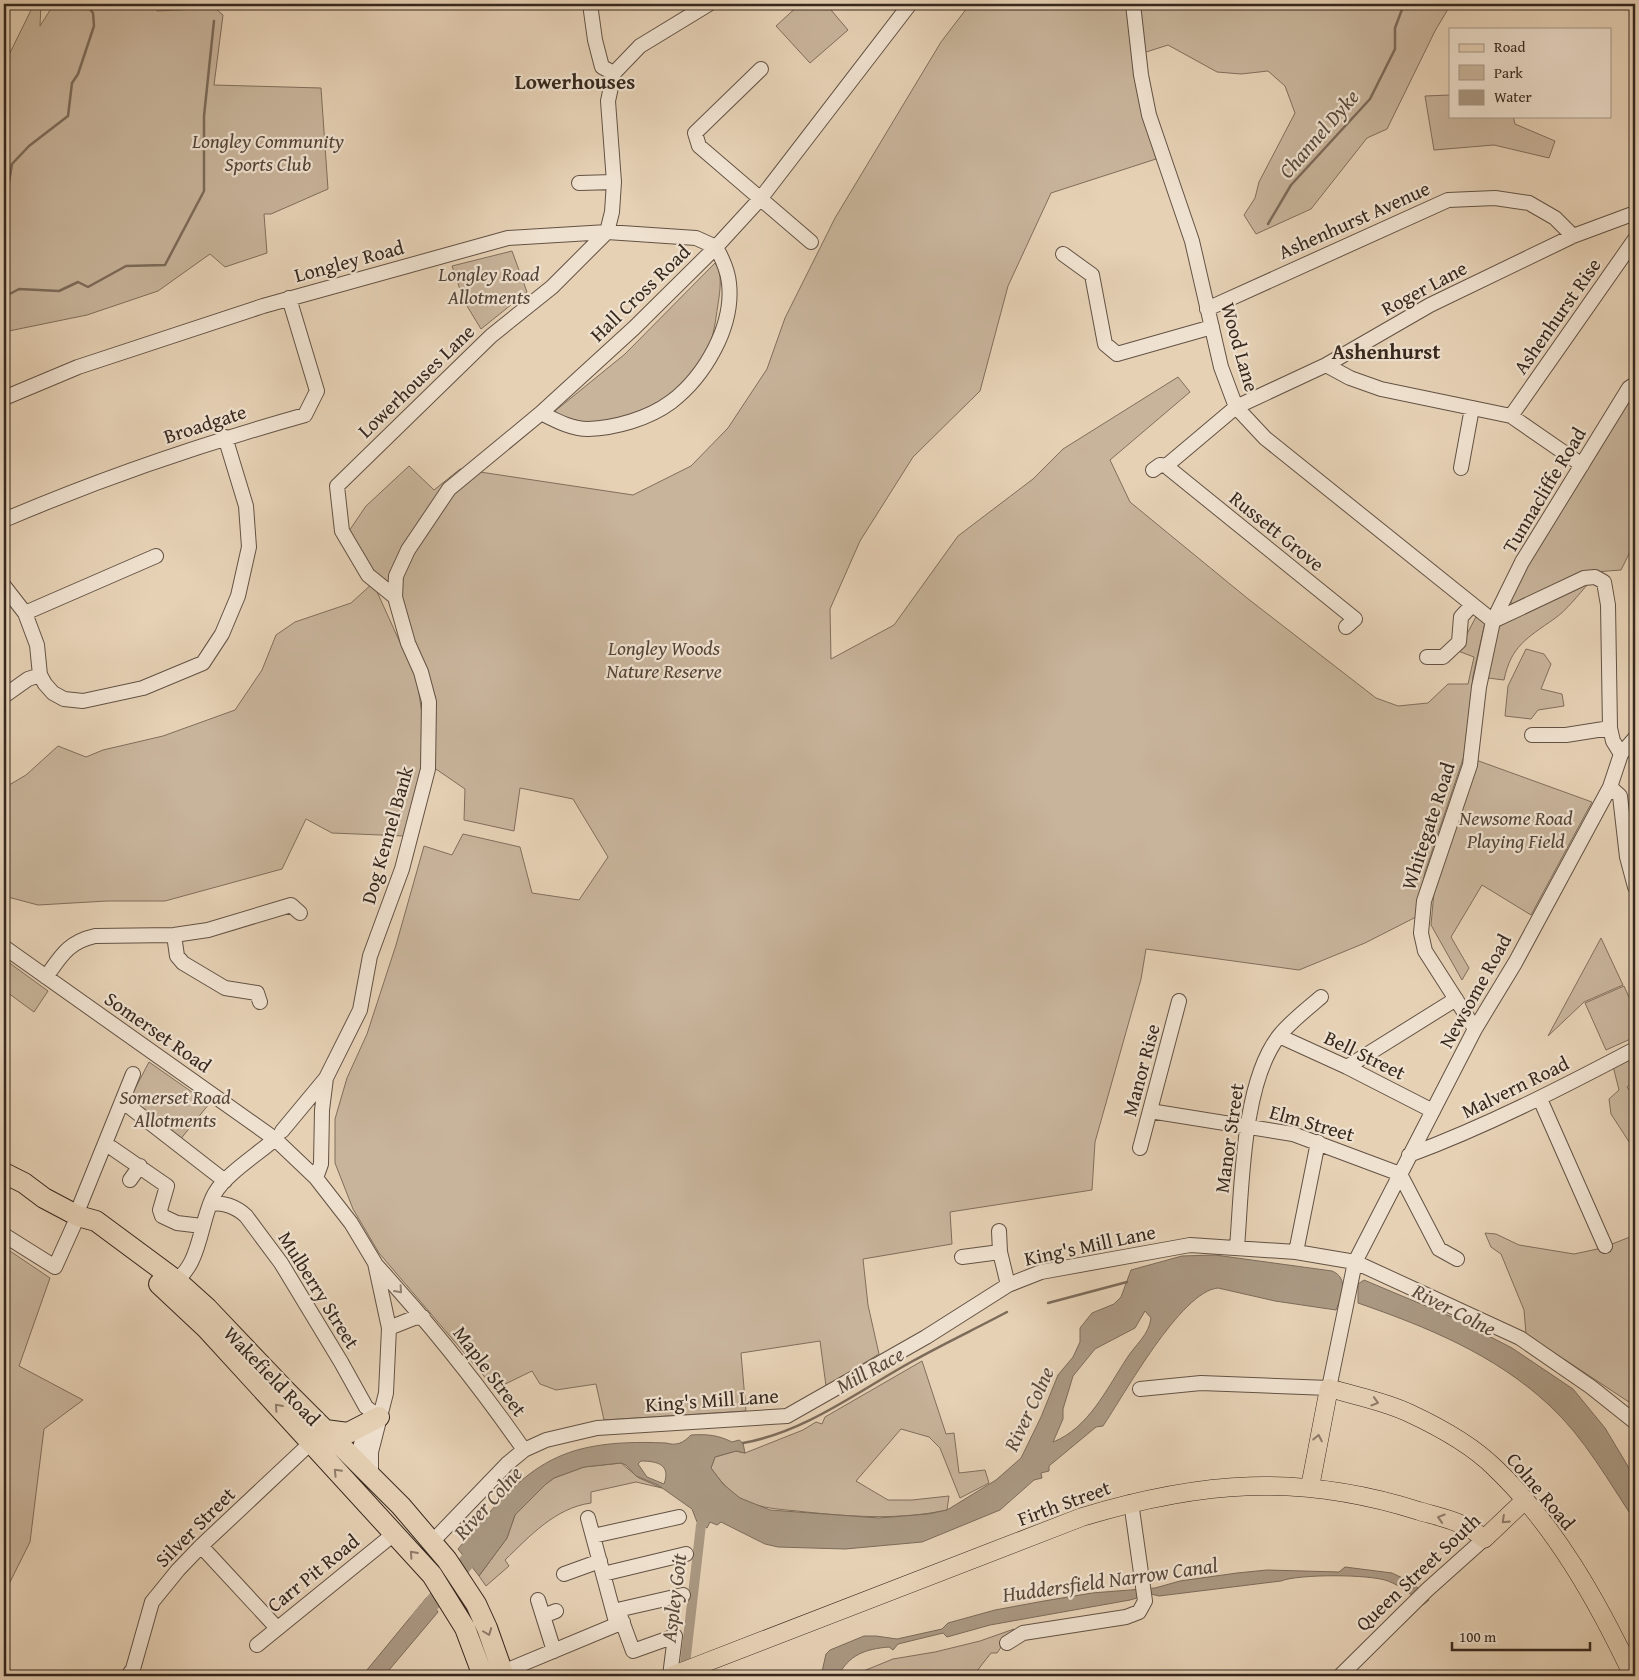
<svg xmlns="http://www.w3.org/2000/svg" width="1639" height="1680" viewBox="0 0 1639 1680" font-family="'Gentium Book Plus',serif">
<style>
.green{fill:#c8b49b;stroke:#806e5c}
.water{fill:#aa9882;stroke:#7c6b5a;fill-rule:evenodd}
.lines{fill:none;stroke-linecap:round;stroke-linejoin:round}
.stream{stroke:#7c6b5a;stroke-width:2.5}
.canal{stroke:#aa9882;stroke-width:10}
.river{stroke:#aa9882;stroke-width:16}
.minor-casing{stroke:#635244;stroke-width:16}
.major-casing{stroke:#37281e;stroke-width:19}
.highway-casing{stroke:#37281e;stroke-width:22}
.minor{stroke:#efe1cf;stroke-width:14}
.major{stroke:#e6d1b5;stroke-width:18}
.highway{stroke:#e6d1b5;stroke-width:20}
.oneway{stroke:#938476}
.oneway2{stroke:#8e7c6a}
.labels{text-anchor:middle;stroke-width:4.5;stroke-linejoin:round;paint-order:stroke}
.park-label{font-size:20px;font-style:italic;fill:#544437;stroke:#efe1cf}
.street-label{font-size:20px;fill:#37281e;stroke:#efe1cf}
.neighbourhood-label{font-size:21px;font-weight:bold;fill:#37281e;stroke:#efe1cf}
.water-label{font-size:21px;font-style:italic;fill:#5a4a3c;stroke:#efe1cf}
</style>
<rect width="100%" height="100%" fill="#e6d1b5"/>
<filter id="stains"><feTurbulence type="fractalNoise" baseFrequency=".004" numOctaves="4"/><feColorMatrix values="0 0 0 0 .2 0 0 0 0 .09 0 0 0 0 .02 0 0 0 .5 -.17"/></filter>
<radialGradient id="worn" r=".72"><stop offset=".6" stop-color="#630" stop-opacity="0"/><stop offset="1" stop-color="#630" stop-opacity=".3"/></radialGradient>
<path class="green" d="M34,4h7l-1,22 14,-22h102l1,7 58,-3 8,7 -9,70 107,3 7,101 -57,25h-7l3,39 -42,14 -15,-13 -52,37 -71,24 -83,17v-267z
M800,4h26l22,26 -38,33 -34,-37z
M970,4h159l16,109 11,46 -105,34 -43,93 -28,105 -67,66 -53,84 -30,68 1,50 63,-34 64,-89 75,-57 30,-30 115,-72 12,15 -80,68 20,42 117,96 129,100 22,8 30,-3 20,-19h20l6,-27 -16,-6 20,-38 8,5 -13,58 -7,74 -41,122 -9,45 -51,26 -66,27 -153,-21 -5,30 -46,163 -3,48 -142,22 2,32 -89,15 5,46 11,49 -53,32 -6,-45 -79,12 5,58 -142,9 -8,-36 -40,6 -16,-6 -8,-13 -37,18 -116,-136 -26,-44 -18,-46v-44l12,-41 20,-44 29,-89 28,-99 28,9 11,-21 57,13 12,46 47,7 29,-43 -35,-58 -53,-11 -6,43 -50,-11 1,-31 -32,-22 2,-71 -34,-91 -31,-30 -23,-41 19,-28 43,-40 25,24 26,-21 173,26 58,-29 37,-38 39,-59 18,-51 50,-100 106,-176z
M1137,4h314l-16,27 -48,98 -20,9 -56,71 -55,25 -12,-19 11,-17 4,-16 36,-69 -10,-27 -17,-15 -27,3 -24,-2 -49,-27 -25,8z
M1450,95v21h63l2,8 40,17 -6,17 -55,-13 -60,5 -9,-54z
M512,251l15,41 -46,37 -17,-28 -12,-35z
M715,263c8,9 5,29 3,41 -3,20 -5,41 -17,58 -8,12 -20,25 -32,33 -25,18 -90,42 -114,16l70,-57z
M1635,393v149l-14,28 -39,3 -70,31 -3,-6 79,-135z
M373,583l44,97 5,34 2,44 -19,78 -73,-3 -26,-14 -24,50 -117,32h-58l-69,4 -34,-9v-108l22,-13 32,-29 28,11 17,-7 60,-14 72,-26 27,-40 14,-35 19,-13 56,-19z
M1589,583c-11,12 -22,27 -35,36 -27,19 -43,27 -50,61l-16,-2 7,-41 7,-17z
M1526,649l18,5 7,10 -10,25 21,5 2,12 -26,4 -7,9 -26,-3 3,-30z
M1476,760l116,42 -61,113 -49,-30 -31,52 18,31 -7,12 -31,-55 3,-33z
M1601,938l22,47 -39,17 -36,34z
M4,959l44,32 -14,21 -30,-22z
M1624,986l11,25v26l-29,13 -21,-47z
M1635,1054v25l-8,8 6,9h2v55l-24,-37 -2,-15 10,-9 -6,-24z
M149,1062l60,42 -30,37 -51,-39z
M1485,1233l11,1 23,11 55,9 28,-6 33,-13v171l-109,-72 -2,-24 -23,-56 -10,-7z
M4,1247l46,31 -31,88 64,34 -39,29 -14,113 -26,52z
M922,1361l24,73 8,-1 5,40 26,-3 4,13 -29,15 -20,-50 -11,-11 -28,-8 -45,52 32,19h24l37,-4 -2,14c-47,10 -93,7 -141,2 -23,-3 -45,-2 -66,-14 -12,-7 -21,-19 -29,-30l4,-11 21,-6 9,2 58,-23 13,-8 6,2 3,-7z
M621,1463l18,15 23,10 -26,-6 -45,10v11c-36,5 -61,33 -86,57l4,6 -23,20 -7,-10 28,-38 8,-23 31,-31 8,-6 30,-11z
M1014,1629l-17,24h-6l-18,23h-67l-19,-4 -8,4h-34l16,-4 32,-13 42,-7 45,-11z"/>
<path class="water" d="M1215,1255l117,16c17,7 10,25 4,39l-61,-9 -57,-13c-37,3 -94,107 -115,138l-7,1 -47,39v5l-8,2 1,5 -8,2 -34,30 -78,32 -77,7 -67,-2 -13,-3 -44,-22 -4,3 -7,-3 -3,6 -10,-6 -5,-13 -34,-24 -22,-9 -10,-11 -5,-2 -37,4 -30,11 -8,6 -31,31 -8,23 -28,38 -21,-27c69,-82 95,-111 208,-106 11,3 17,0 25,-8 16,-1 27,0 41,7l7,-2 4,3 2,10 -9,-2 -21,6 -4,11 12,16 17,14 30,12 109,8 49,-4 19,-4 49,-30 25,-22 20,-41 17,-42 15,-18 7,-15v-14l12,-15 22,-9 7,-7 10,-27 51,-14zM1145,1311l6,7c-2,17 -16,27 -24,40 -20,30 -38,70 -74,84l10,-23v-10l10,-33 22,-27 40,-21zM641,1461c17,0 30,4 23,23l-17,-7 -9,-13z
M1364,1280l88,37 60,31 61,41 32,39 30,50v43c-26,-39 -51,-84 -86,-116 -55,-51 -122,-78 -191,-102v-19z
M1345,1567l47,6 21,10 16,17 -6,5c-10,-10 -22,-19 -35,-24 -18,-7 -90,-7 -107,0l-122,15 -8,-2 -21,6 -140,25 -43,12 -4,-4 -45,11 -5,6 -4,-3c-24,2 -40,8 -51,29h-17l5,-22 4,-4 34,-14h12l21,3 45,-10 6,-6 47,-13 49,-9 48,-8 63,-5 25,-7 57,-8 30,-3 72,2z
M427,1597l11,15 -54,64h-22z"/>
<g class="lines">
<path class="stream" d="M4,213l8,-49 17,-18 39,-30 4,-33 6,-9 16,-48 -1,-13 -7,-9
M1268,224l23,-39 79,-86 25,-50v-21l9,-24
M4,297l15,-8 40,2 19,-9 10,5 38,-21 39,-1 39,-74v-75l10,-95
M1048,1303l79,-21
M743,1443c62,-11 114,-51 168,-81 32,-18 64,-33 96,-50"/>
<path class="canal" d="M684,1673l17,-148"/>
<path class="river" d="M418,1620l63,-75"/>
<defs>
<path id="minor" d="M590,4l5,36 7,27 12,6
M1133,4l8,71 8,40 43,126 29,126 15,40 29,31 228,183
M761,69l-66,64 4,13 112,96
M579,183l35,-1
M1063,254l29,21 13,69 12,10 95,-27
M1207,309l241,-109 47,-2 34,5 26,15 18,18
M1326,365l24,13 31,11 130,27 71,49
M4,398l74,-31 185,-61 245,-68 99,-6 89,6 20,9
M541,413c14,7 30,16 47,16 27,-1 60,-10 83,-27 33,-25 63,-75 58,-119 -1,-12 -7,-25 -13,-36
M1511,416l124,-177
M1166,466l189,153 -9,8
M1461,468l11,-60
M1153,470l7,-5 6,1 70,-59 90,-42 104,-60 143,-69 62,-23
M4,520c98,-42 198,-76 301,-105l12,-24 -28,-93
M4,586l21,27 12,32 3,30 5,9 8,9 11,6 19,2 60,-13 60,-25 19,-29 16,-38 11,-49 -3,-41 -21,-69
M395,597l-27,-22 -26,-44 -5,-45 154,-150 61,-49 55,-55 5,-20 2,-30 -6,-81 6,-28 26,-27 69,-42
M25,613l131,-57
M1493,621l91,-43 11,-1 9,5 4,23 2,123 3,13 8,13
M1427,657h16l16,-15 2,-25 11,-12
M4,696l24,-17 12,-4
M1532,735h34l44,-7
M1610,787l10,9 7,61 8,30
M174,935l3,21 6,7 42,25 32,5 3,9
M4,947l271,192 41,39 35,45 24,40 14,65 -3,65 -15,59v23
M46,977c15,-21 22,-35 49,-41l79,-1 34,-5 83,-25 9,8
M1475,1029l-50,-78 -4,-18 3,-32 46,-136 9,-78 14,-66 29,-59 107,-174 6,-4
M1279,1036l68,31 86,44
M1347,1067l109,-68
M1540,1099l65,147
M122,1101l103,80
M1150,1111l143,23 107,40 39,75 18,10
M282,1131l44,-53
M112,1148l55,38 -7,24 2,6 15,7 25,3
M1140,1148l39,-147
M1409,1155c78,-29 152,-67 226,-106
M316,1178l5,-14 1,-54 4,-32 34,-68 10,-54 32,-87 26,-100 1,-67 -8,-30 -13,-29 -13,-46 1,-21 12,-26 41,-61 92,-76 93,-85 82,-81 45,-49 149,-194
M130,1180l10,-14
M210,1205c11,-5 28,3 36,11l35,47 60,99 25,45 13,10
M76,1215l57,-141
M999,1231l1,21 8,33
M4,1235l51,32 23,-51
M1237,1247c5,-59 5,-164 42,-211 11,-14 28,-27 42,-39
M1296,1252l22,-110
M962,1257l38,-5
M377,1266c53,58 102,119 147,184
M169,1284c33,-14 30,-64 46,-91 11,-19 43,-39 60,-54
M389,1328l25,-10 9,-1
M1140,1389l61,-6 128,5 26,-126 120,-233 40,-66 95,-176 11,-33 14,-16
M357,1461l6,-25 11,-15
M588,1518l28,104
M593,1536l86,-19
M432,1542l75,-78 17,-14 22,-10 51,-12 190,-12 139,-79 82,-52 33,-13 149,-27 106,7 59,10 165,76 71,49 44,35
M201,1546l76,82
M564,1574l36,-13
M603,1574l83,-20
M538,1600l16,51
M618,1610l15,41 42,-15 -5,40
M613,1611l70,-16
M543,1616l13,-5
M1007,1643l16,-10 103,-16 13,-5 6,-11 -14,-99
M257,1645l138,-112
M503,1672l120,-50
M128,1676l5,-7 19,-67 26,-32 23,-24 116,-109
M1340,1676l87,-86 57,-51"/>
<path id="major" d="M1310,1487l19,-99c26,8 55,13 80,25 28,13 64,33 86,55 60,57 103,134 138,208
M671,1676l411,-159c119,-36 217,-44 337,-6 24,7 47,11 65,28l41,-39"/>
<path id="highway" d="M4,1173l20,10 20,15 34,18 18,5 81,60 30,27 79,83 115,115 46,54 29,44 11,24 17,48
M159,1284l48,45 225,246 33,53 18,48
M325,1430l23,3 31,-16"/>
</defs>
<use href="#minor" class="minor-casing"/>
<use href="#major" class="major-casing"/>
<use href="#highway" class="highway-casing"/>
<use href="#minor" class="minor"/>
<use href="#major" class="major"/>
<use href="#highway" class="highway"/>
</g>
<defs><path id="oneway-chevron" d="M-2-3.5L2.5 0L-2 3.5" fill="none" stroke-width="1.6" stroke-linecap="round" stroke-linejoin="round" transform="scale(1.25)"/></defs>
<use class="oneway" href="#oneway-chevron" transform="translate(399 1290) rotate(48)"/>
<g class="oneway2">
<use href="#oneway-chevron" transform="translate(1375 1402) rotate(17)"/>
<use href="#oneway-chevron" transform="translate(278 1407) rotate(-132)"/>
<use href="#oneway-chevron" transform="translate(1318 1438) rotate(-79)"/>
<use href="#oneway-chevron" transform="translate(337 1472) rotate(-134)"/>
<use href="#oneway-chevron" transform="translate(1441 1518) rotate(-163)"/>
<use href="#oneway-chevron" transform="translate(1505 1520) rotate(137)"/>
<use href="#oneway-chevron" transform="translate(413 1554) rotate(-132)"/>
<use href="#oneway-chevron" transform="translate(488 1632) rotate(69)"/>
</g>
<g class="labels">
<g class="park-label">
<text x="268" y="148">Longley Community<tspan x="268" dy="23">Sports Club</tspan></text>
<text x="489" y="281">Longley Road<tspan x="489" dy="23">Allotments</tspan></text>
<text x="664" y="655">Longley Woods<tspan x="664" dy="23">Nature Reserve</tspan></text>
<text x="1516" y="825">Newsome Road<tspan x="1516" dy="23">Playing Field</tspan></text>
<text x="175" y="1104">Somerset Road<tspan x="175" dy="23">Allotments</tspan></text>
</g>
<g class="street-label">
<text transform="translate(1354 220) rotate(-24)" y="7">Ashenhurst Avenue</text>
<text transform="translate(349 261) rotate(-15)" y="7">Longley Road</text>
<text transform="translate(1424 288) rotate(-28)" y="7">Roger Lane</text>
<text transform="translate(640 293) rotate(-44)" y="7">Hall Cross Road</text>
<text transform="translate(1557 316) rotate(-55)" y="7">Ashenhurst Rise</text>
<text transform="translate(1240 347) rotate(74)" y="7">Wood Lane</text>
<text transform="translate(416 381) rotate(-44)" y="7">Lowerhouses Lane</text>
<text transform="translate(205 424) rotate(-18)" y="7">Broadgate</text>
<text transform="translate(1544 490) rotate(-59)" y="7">Tunnacliffe Road</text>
<text transform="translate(1277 531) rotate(39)" y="7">Russett Grove</text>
<text transform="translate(1428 826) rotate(-72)" y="7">Whitegate Road</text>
<text transform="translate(387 835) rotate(-74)" y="7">Dog Kennel Bank</text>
<text transform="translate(1475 991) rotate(-61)" y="7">Newsome Road</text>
<text transform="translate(158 1032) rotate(35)" y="7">Somerset Road</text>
<text transform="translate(1365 1055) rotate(26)" y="7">Bell Street</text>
<text transform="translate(1141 1070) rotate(-75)" y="7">Manor Rise</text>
<text transform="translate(1515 1087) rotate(-26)" y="7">Malvern Road</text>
<text transform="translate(1312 1123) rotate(16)" y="7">Elm Street</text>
<text transform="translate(1229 1138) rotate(-82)" y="7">Manor Street</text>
<text transform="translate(1090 1245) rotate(-12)" y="7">King's Mill Lane</text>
<text transform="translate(319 1290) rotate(58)" y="7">Mulberry Street</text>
<text transform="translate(490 1371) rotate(53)" y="7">Maple Street</text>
<text transform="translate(272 1376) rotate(46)" y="7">Wakefield Road</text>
<text transform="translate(712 1400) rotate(-4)" y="7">King's Mill Lane</text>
<text transform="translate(1541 1491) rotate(50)" y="7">Colne Road</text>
<text transform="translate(1064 1503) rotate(-20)" y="7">Firth Street</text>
<text transform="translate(195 1527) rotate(-45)" y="7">Silver Street</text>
<text transform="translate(1418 1572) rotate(-43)" y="7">Queen Street South</text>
<text transform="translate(313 1573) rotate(-39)" y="7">Carr Pit Road</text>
</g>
<g class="neighbourhood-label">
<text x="575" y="89">Lowerhouses</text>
<text x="1386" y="359">Ashenhurst</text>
</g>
<g class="water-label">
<text transform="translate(1319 134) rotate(-49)" y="7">Channel Dyke</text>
<text transform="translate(1454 1310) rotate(27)" y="7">River Colne</text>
<text transform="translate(870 1370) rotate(-29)" y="7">Mill Race</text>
<text transform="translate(1029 1409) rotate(-65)" y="7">River Colne</text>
<text transform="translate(488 1503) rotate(-48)" y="7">River Colne</text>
<text transform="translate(1110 1580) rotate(-8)" y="7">Huddersfield Narrow Canal</text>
<text transform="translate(674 1598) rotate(-83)" y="7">Aspley Goit</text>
</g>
</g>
<rect width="1639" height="1680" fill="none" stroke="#e6d1b5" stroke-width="20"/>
<rect x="5" y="5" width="1629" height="1670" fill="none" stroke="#37281e" stroke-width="2.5"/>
<rect x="10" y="10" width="1619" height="1660" fill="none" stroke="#37281e"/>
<rect x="1449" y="28" width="162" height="90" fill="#efe1cf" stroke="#a59788"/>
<rect x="1459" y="44" width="25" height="8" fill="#e6d1b5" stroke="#a59788"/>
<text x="1494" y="52" font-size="15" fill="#37281e">Road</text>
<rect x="1459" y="65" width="25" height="15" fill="#c8b49b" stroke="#a59788"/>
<text x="1494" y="78" font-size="15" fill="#37281e">Park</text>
<rect x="1459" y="90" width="25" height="15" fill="#aa9882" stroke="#a59788"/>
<text x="1494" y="102" font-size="15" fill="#37281e">Water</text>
<path d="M1452 1642v8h138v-8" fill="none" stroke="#37281e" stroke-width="2.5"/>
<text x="1459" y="1642" font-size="15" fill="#37281e" stroke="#efe1cf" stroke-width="4" paint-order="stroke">100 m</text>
<rect width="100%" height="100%" filter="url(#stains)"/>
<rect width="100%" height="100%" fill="url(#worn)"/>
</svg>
